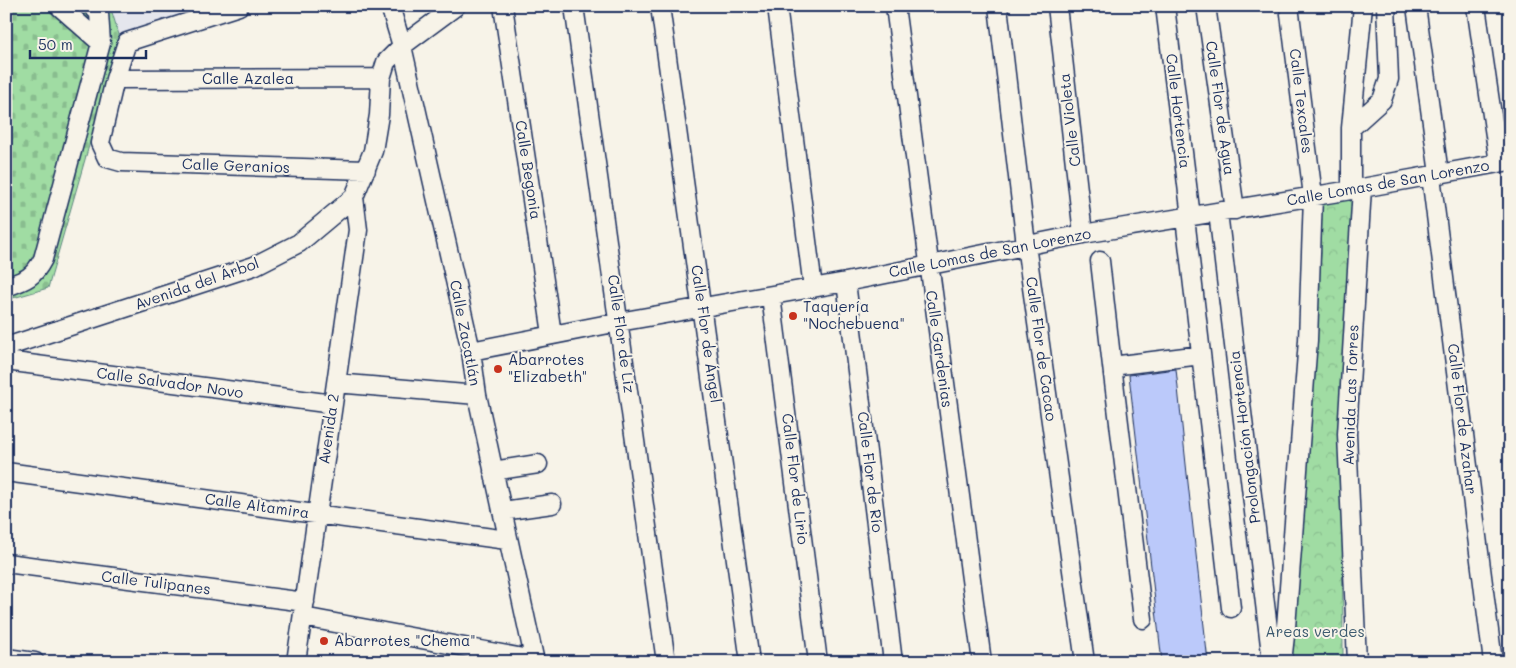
<svg xmlns="http://www.w3.org/2000/svg" width="1516" height="668" viewBox="0 0 1516 668" font-family="Mali,sans-serif">
<style>
.built{fill:#e5e6ed}
.cemetery{fill:url(#cemetery-stones);stroke:#5e8680}
.park{fill:url(#park-crowns);stroke:#5e8680}
.building{fill:#bbc9fa;stroke:#1b2f5e}
.lines{fill:none;stroke-linecap:round;stroke-linejoin:round}
.minor-casing{stroke:#1b2f5e;stroke-width:21}
.minor{stroke:#f7f3e8;stroke-width:18}
.poi-dot{fill:#c8321e;stroke:#f7f3e8;stroke-width:2}
.labels{text-anchor:middle;stroke-width:4;stroke-linejoin:round;paint-order:stroke}
.street-label{font-size:15px;fill:#1b2f5e;stroke:#f7f3e8}
.poi-label{font-size:15px;fill:#1b2f5e;stroke:#f7f3e8;text-anchor:start}
.park-label{font-size:15px;fill:#3c5a6f;stroke:#f7f3e8}
</style>
<defs>
<pattern id="cemetery-stones" width="16" height="16" patternUnits="userSpaceOnUse" patternTransform="scale(1.25)"><rect width="16" height="16" fill="#a0dca3"/><path d="M2 7V4a2 2 0 0 1 4 0v3zM10 15v-3a2 2 0 0 1 4 0v3z" fill="#89bd8f"/></pattern>
<pattern id="park-crowns" width="20" height="18" patternUnits="userSpaceOnUse" patternTransform="scale(1.25)"><rect width="20" height="18" fill="#a0dca3"/><path d="M2 6a3 3 0 1 1 6 0M12 15a3 3 0 1 1 6 0" fill="none" stroke="#89bd8f"/></pattern>
</defs>
<rect width="100%" height="100%" fill="#f7f3e8"/>
<filter id="ink" filterUnits="userSpaceOnUse"><feTurbulence type="fractalNoise" baseFrequency=".02" numOctaves="2"/><feDisplacementMap in="SourceGraphic" scale="10" xChannelSelector="R" yChannelSelector="G"/><feConvolveMatrix kernelMatrix="1 2 1 2 8 2 1 2 1" color-interpolation-filters="sRGB"/></filter>
<g filter="url(#ink)">
<path class="built" d="M110,6h113l-103,32z"/>
<path class="cemetery" d="M6,6h104l10,32 -72,250 -42,12z"/>
<path class="park" d="M1353,192l-11,264 1,200 -34,6h-25l31,-321 6,-89 -9,-53z"/>
<path class="building" d="M1176,369l11,105 21,188h-46l-33,-287z"/>
<g class="lines">
<defs>
<path id="minor" d="M59,6l42,37
M239,6l-112,36 -12,37 -15,64 7,15 14,4 245,8
M390,6l12,40 69,305 6,44 58,267
M503,6l49,328
M574,6l92,656
M660,6l90,656
M777,6l36,282
M895,6l87,656
M998,6l28,239 59,417
M1057,6l26,228
M1165,6l26,211
M1206,6l29,204
M1416,6l23,168
M1476,6l23,157
M115,79l266,-1
M1351,128l31,-28 7,-21 -3,-73
M1431,176l62,486
M1351,190v-62l12,-122
M1218,212l54,450
M1185,218l46,390
M1100,261l12,105
M846,282l47,380
M6,287c20,-7 27,-9 37,-28l58,-216 -2,-30 -7,-7
M771,296l47,366
M6,347l248,-81 45,-23 55,-46 19,-46 6,-36 2,-37 5,-16 16,-16 54,-40
M471,351l148,-29 227,-40 237,-48 268,-44 159,-29
M6,361l327,43
M336,383l141,12
M493,471l45,-7
M6,472l501,68
M502,511l50,-7
M6,563l299,39
M303,617l231,43
M1143,619l-31,-253 89,-11
M6,658l29,4
M296,662l62,-432 -4,-33
M1282,662l4,-35 22,-287 5,-144 -24,-190
M1357,662l-10,-228 15,-246"/>
</defs>
<use href="#minor" class="minor-casing"/>
<use href="#minor" class="minor"/>
</g>
</g>
<g class="poi-dot">
<circle cx="793" cy="316" r="5"/>
<circle cx="498" cy="369" r="5"/>
<circle cx="324" cy="641" r="5"/>
</g>
<g class="labels">
<g class="street-label">
<text x="248" y="84">Calle Azalea</text>
<text transform="translate(1301 101) rotate(83)" y="5">Calle Texcales</text>
<text transform="translate(1220 108) rotate(82)" y="5">Calle Flor de Agua</text>
<text transform="translate(1178 111) rotate(83)" y="5">Calle Hortencia</text>
<text transform="translate(1070 120) rotate(-97)" y="5">Calle Violeta</text>
<text transform="translate(236 166) rotate(2)" y="5">Calle Geranios</text>
<text transform="translate(528 170) rotate(81)" y="5">Calle Begonia</text>
<text transform="translate(1388 183) rotate(-10)" y="5">Calle Lomas de San Lorenzo</text>
<text transform="translate(990 253) rotate(-11)" y="5">Calle Lomas de San Lorenzo</text>
<text transform="translate(197 284) rotate(-19)" y="5">Avenida del Árbol</text>
<text transform="translate(465 333) rotate(79)" y="5">Calle Zacatlán</text>
<text transform="translate(621 334) rotate(82)" y="5">Calle Flor de Liz</text>
<text transform="translate(706 334) rotate(82)" y="5">Calle Flor de Ángel</text>
<text transform="translate(939 349) rotate(82)" y="5">Calle Gardenias</text>
<text transform="translate(1041 349) rotate(82)" y="5">Calle Flor de Cacao</text>
<text transform="translate(170 383) rotate(8)" y="5">Calle Salvador Novo</text>
<text transform="translate(1351 395) rotate(-88)" y="5">Avenida Las Torres</text>
<text transform="translate(1462 419) rotate(83)" y="5">Calle Flor de Azahar</text>
<text transform="translate(329 429) rotate(-82)" y="5">Avenida 2</text>
<text transform="translate(1245 437) rotate(-97)" y="5">Prolongación Hortencia</text>
<text transform="translate(870 472) rotate(83)" y="5">Calle Flor de Río</text>
<text transform="translate(795 479) rotate(83)" y="5">Calle Flor de Lirio</text>
<text transform="translate(257 506) rotate(8)" y="5">Calle Altamira</text>
<text transform="translate(156 583) rotate(7)" y="5">Calle Tulipanes</text>
</g>
<g class="poi-label">
<text x="803" y="312">Taquería<tspan x="803" dy="17">"Nochebuena"</tspan></text>
<text x="508" y="365">Abarrotes<tspan x="508" dy="17">"Elizabeth"</tspan></text>
<text x="334" y="646">Abarrotes "Chema"</text>
</g>
<g class="park-label">
<text x="1315" y="637">Areas verdes</text>
</g>
</g>
<rect width="1516" height="668" fill="none" stroke="#f7f3e8" stroke-width="25"/>
<rect x="12" y="12" width="1491" height="643" fill="none" stroke="#1b2f5e" stroke-width="2" filter="url(#ink)"/>
<path d="M30 50v8h116v-8" fill="none" stroke="#1b2f5e" stroke-width="2.5"/>
<text x="38" y="50" font-size="15" fill="#1b2f5e" stroke="#f7f3e8" stroke-width="4" paint-order="stroke">50 m</text>
</svg>
